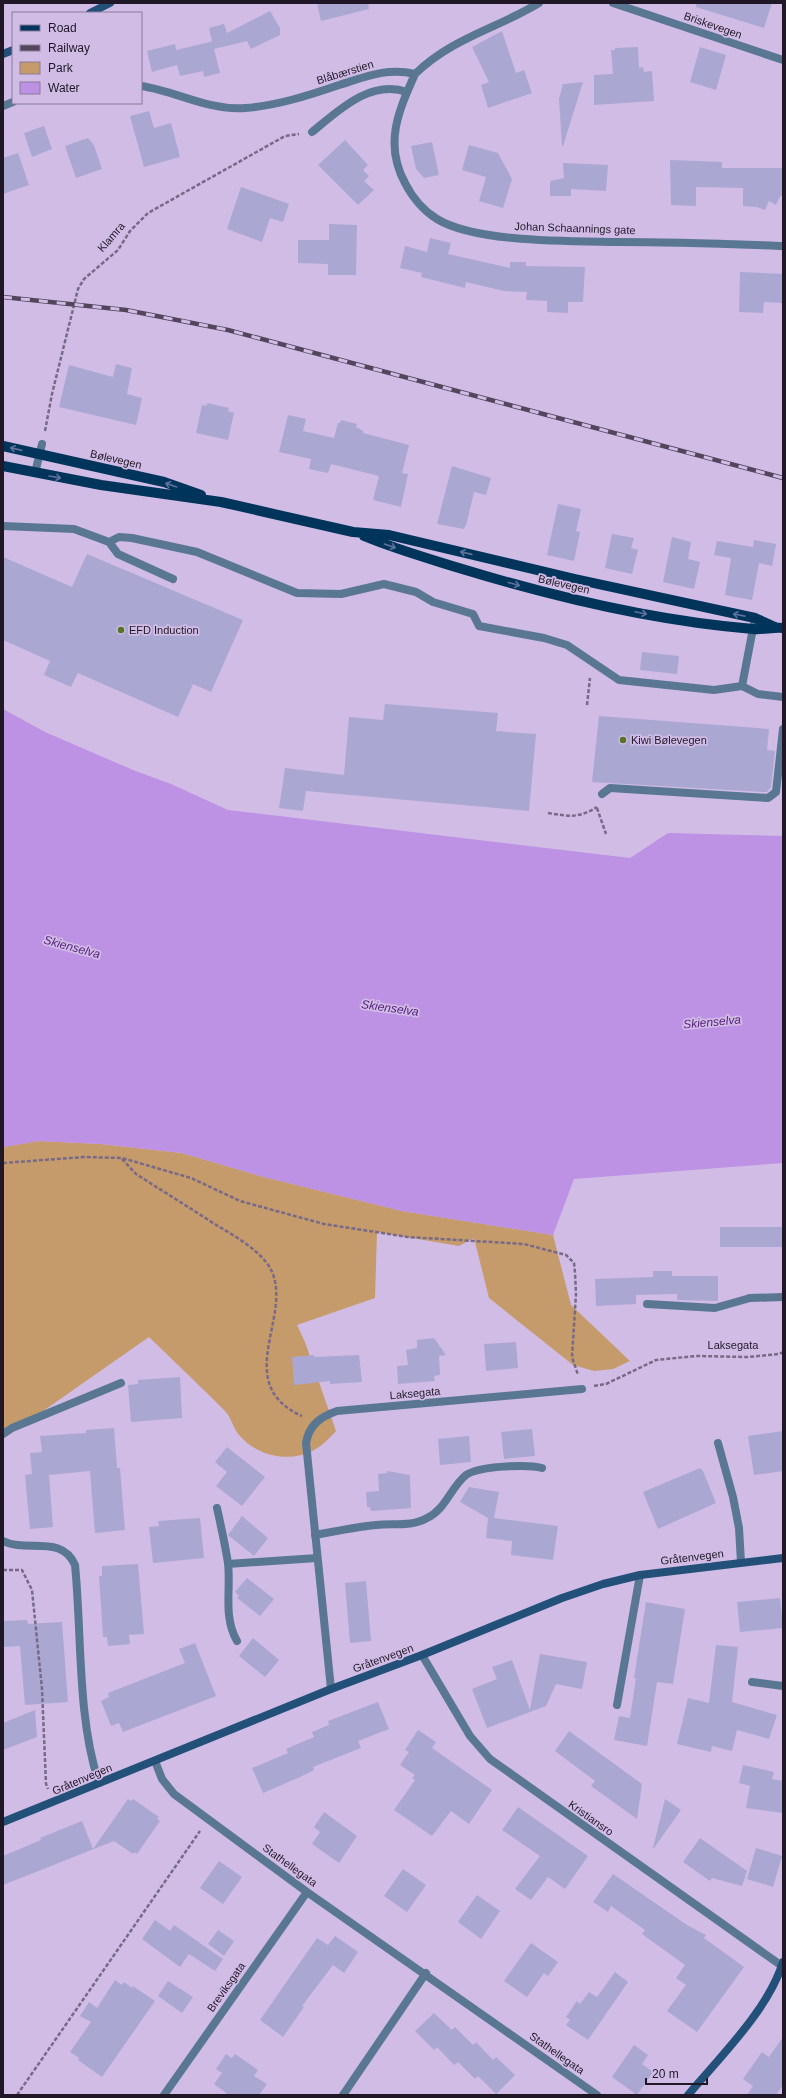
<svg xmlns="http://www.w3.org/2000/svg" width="786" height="2098" viewBox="0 0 786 2098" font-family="Arial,sans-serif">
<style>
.green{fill:#c69b6c}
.water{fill:#bd91e3}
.building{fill:#aaa7d3}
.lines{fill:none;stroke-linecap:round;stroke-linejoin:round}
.path{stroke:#786a86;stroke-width:2.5;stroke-dasharray:4 2;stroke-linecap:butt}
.lane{stroke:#597793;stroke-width:8}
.street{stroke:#597793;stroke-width:8}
.secondary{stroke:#225078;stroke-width:8}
.primary{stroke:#01345b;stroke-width:10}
.rail-casing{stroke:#51465c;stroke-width:4.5}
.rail{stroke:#d1bce6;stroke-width:3;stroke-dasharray:9;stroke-linecap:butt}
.oneway{stroke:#5f719a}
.poi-dot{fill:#557227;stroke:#d1bce6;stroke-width:1.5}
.labels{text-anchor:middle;stroke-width:3.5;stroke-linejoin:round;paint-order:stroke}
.street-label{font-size:11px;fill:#201827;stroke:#d1bce6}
.poi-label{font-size:11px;fill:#201827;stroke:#d1bce6;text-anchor:start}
.water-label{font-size:12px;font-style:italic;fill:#561d7c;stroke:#d1bce6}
</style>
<rect width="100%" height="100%" fill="#d1bce6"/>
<path class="green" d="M39,1141l62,3 81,9 78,23 142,35 151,24 18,70 59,56 -17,8 -19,2 -21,-6 -84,-67 -15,-60 -15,8 -82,-14 -2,66 -78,27 8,17 31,89c-4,4 -8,9 -13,13 -25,21 -64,15 -84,-9 -6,-7 -8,-18 -14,-24 -25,-25 -51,-50 -76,-74l-146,102v-292z"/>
<path class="water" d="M3,709l42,23 88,38 38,14 57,26 402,48 38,-25 115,3v327l-209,16 -21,56 -151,-24 -142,-35 -78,-23 -81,-9 -62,-3 -36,6z"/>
<path class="building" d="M317,3h51l1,6 -48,12z
M696,3h76l-8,25 -68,-21z
M270,11l10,17v7l-29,14 -4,-8 -33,8 6,24 -16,4 -1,-6 -23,5 -3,-11 -25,7 -5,-21 28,-7 1,6 34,-8 2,-1 -3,-13 15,-4 3,9z
M502,31l14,42 8,-3 8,23 -44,15 -7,-23 8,-3 -17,-35z
M638,47l1,21 4,-1 1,5 8,-1 2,30 -60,4v-30l19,-1 -2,-24h4v-2z
M700,47l26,8 -10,35 -26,-8z
M583,82l-20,64h-1l-3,-47 4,-15z
M149,111l5,17 17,-5 9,34 -36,10 -14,-51z
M44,126l8,23 -20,8 -8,-24z
M88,138l6,7 8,24 -26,9 -11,-32z
M345,140l23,25 -5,5 6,6 -5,5 10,9 -16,15 -40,-40z
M432,142l7,33 -15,3 -8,-9 -5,-23z
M469,145l29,8 14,26 -9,29 -24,-7 7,-24 -24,-7z
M18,153l11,32 -26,9v-36z
M670,160l52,2v6h61v28h-3l-4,9 -7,-4 -4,9 -8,-3 -14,-1v-18l-47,-1v19l-25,-1z
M563,163l45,2 -2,26 -35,-2v7h-21v-15l14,-3z
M241,187l48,17 -6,18 -13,-4 -8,24 -35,-13z
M329,224l28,1 -1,50h-28v-11l-30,-1v-23h31z
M430,238l21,5 -3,11 62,14v-6h16v4l59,1 -2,35h-15v11l-21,-1v-11l-21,-1 1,-8 -23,-1 -38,-9 -1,6 -44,-11 1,-4 -22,-5 5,-22 22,6z
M740,272l43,2v29l-19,-1 -1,11 -24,-1z
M116,364l16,4 -5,26 15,4 -6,27 -77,-18 10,-42 44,12z
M207,403l22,5 -1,3 6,2 -6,27 -32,-7 6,-28 5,1z
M288,415l18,4 -3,12 31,7 4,-15h2l1,-3 16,4 -1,3 7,4v2l46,12 -7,28 6,1 -7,33 -28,-7 6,-24 -48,-12 -3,9 -19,-4 2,-10 -32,-7z
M452,466l39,12 -5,17 -12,-3 -8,34h-1l-1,3 -27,-5z
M558,504l23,5 -5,22 4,1 -1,5 -5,24 -27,-6z
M612,534l22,4 -3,10 7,2 -6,24 -27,-6z
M672,537l19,5 -3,17 12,3 -6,27 -31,-7z
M754,540l22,4 -4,22 -13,-3 -7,37 -27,-5 6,-37 -17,-3 3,-14 36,6z
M87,554l156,66 -32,72 -18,-8 -15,33 -100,-44 -7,14 -27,-12 6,-14 -47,-21v-83l69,30z
M642,652l37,4 -2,18 -37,-4z
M385,704l113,9 -2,18 40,3 -7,77 -223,-20 -3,20 -24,-3 6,-40 59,7 5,-58 34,3z
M599,716l170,13 -2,21 8,1 -4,36 -4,5h-4l-171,-10z
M720,1227h63v20h-63z
M653,1271h19v5h46v25l-41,-1v-6l-41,1v9l-40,2 -1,-27 58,-2z
M434,1338l12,17 -7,1 1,19 -6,1 1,5 -37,3 -1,-18 11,-1 -2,-15 11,-2v-8z
M516,1342l2,26 -32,3 -2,-27z
M314,1355v2l45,-2 3,27 -32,2v-3l-36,4 -2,-28z
M180,1377l2,41 -51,4 -3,-37 10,-1v-4z
M114,1428l3,40h3l5,62 -30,3 -5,-62 -41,4 4,52 -23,2 -5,-54 7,-1 -2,-21 12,-1 -2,-16 46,-3v-3z
M532,1429l3,27 -31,3 -3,-27z
M783,1431v40l-29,4 -6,-39z
M469,1436l2,26 -31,3 -2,-26z
M227,1447l38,30 -23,29 -26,-20 11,-14 -12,-10z
M700,1468l3,3 13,32 -58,26 -15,-37z
M387,1471l23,4 1,33 -40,3 -1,-4h-3l-1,-15 13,-1 -1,-17 9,-1z
M469,1487l30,5 -5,26 64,8 -5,34 -42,-5 1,-14 -26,-3 2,-20 -28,-16z
M242,1516l26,22 -14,18 -26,-21z
M200,1518l4,40 -51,5 -4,-36 10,-1 -1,-5z
M138,1564l6,70 -15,1 1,9 -22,2 -1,-9h-4l-4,-61h3v-10z
M247,1578l27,21 -14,17 -23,-18 2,-2 -4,-4z
M366,1581l5,60 -21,2 -5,-60z
M780,1598l3,30 -43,4 -3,-30z
M646,1602l39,7 -12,75 -16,-2 -10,64 -33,-6 5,-24 11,2 6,-40h-2z
M27,1620l1,4 34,-2 6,80 -43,3 -5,-59 -17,1v-26z
M253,1638l26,22 -14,17 -26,-21z
M195,1643l21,53 -93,36 -4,-9 -8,3 -10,-25 8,-4 -1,-4 77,-30 -6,-14z
M716,1645l22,2 -6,55 45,13 -8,24 -32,-9 -5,21 -20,-5 -1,6 -34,-8 11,-46 21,5z
M540,1654l47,8 -5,27 -26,-5 -10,22 -59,22 -15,-39 25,-10 -5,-12 20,-7 18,50z
M378,1702l11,27 -31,12 3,7 -48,19 1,3 -14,7 -37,16 -11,-25 36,-15 -2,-4 28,-12 -2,-5 17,-7 -1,-4z
M35,1710l2,27 -34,13v-27z
M418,1730l18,12 -4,6 60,42 -23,34 -18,-13 -19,25 -38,-26 21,-30 -3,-2 3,-3 -15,-10 9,-13 -4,-2z
M569,1731l73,53 -5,35 -46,-33 4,-5 -40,-30z
M743,1765l31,7 -2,7 11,2v32l-37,-5 4,-22 -11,-3z
M128,1799l3,2 2,-2 26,18 -2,2 3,2 -23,33 -3,-2 -1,2 -19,-13 -111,44v-29l38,-16 -1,-2 42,-17 11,28z
M665,1799l16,11 -27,38h-1z
M518,1807l70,49 -23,33 -17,-12 -17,23 -16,-11 25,-33 -38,-26z
M324,1812l33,24 -18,27 -27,-19 8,-12 -6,-5z
M700,1838l47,33 -5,15 -30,-8 -2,3 -27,-19z
M756,1848l26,8 -9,31 -26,-8z
M219,1861l23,16 -19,27 -23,-16z
M403,1869l23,16 -19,27 -23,-16z
M613,1874l74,51 19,10 -2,3 40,29 -47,65 -30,-21 19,-26 -10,-7 9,-13 -43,-31 3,-4 -34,-24 -3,6 -15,-10z
M477,1895l23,16 -19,28 -23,-17z
M155,1920l15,11 4,-6 49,34 -8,12 -26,-17 -9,13 -38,-28z
M218,1930l16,11 -10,15 -16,-12z
M335,1936l23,16 -14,21 -11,-8 -31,41 2,1 -21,30 -23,-17 57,-82 11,7z
M531,1943l27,19 -10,14 -4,-3 -17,24 -23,-16z
M615,1972l13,10 -40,58 -22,-15 4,-5 -4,-3 11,-16 3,3 9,-12 8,5z
M115,1980l7,5 2,-3 8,6 1,-2 22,15 -53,76 -24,-17 1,-2 -9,-6 21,-30 -11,-6 9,-14 8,6z
M168,1981l25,16 -11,16 -24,-17z
M434,2013l18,17 3,-3 18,18 3,-3 17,18 3,-3 19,18 -19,19 -18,-18 -3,3 -17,-17 -4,3 -17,-18 -3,3 -19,-19z
M783,2037v48l-7,10h-29l6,-9 -10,-7 19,-27 7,5z
M634,2045l14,10 -6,9 11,8 -16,23 -25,-18z
M226,2054l6,4 3,-4 23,16 -4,6 13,8 -8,11h-30l-15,-11 8,-11 -6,-4z"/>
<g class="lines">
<path class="path" d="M45,431l7,-37 26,-105 6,-10 34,-29 12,-19 18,-18 137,-77 14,-2
M587,705l3,-27
M597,808l9,26
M548,813c20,3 30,6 49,-6
M122,1159l14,15c25,16 51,32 77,49 18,11 39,22 53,39 36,45 -40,120 36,154
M3,1163l81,-6 38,1 69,20 49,23 84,23 84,13 116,7 42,11 8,8 1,10 1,21 -4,63 6,18
M594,1386l12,-2 50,-24 40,-4 52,1 31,-3 4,-2
M3,1570h19l10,20 10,99 4,95 2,5
M17,2095l183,-264"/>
<path class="lane" d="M35,473l7,-29
M3,526l71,3 35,13 9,12 55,25
M109,542l10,-5 13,1 65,14 100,41 44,1 43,-10 32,8 17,10 40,12 6,12 65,12 23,7 52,35 95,10 28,-4 16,8 25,3
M742,686l13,-68
M602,794l8,-6 158,10 8,-6 7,-63
M647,1304l68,4 35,-10
M3,1434l9,-6 109,-45
M718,1443l15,54 6,31 2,34
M217,1508c4,18 8,36 11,55 3,27 -5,54 9,78
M315,1535c21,-4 41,-8 61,-10 17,-2 36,2 51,-7 19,-9 24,-31 39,-43 13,-9 61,-11 76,-7
M3,1541c23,12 59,-7 72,24 7,69 2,153 24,218
M228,1564l89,-6
M752,1682l31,4
M617,1705l23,-130"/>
<path class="street" d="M613,3l170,57
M415,74c-17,38 -31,70 -10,109 7,14 19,28 32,36 39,24 136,22 182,23 55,0 109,2 164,4
M141,86c35,5 68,25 104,22 31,-2 65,-13 94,-23 26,-8 48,-18 76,-11 37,-36 81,-45 124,-71
M3,106l10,-4
M312,132c26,-21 58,-53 95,-40
M750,1298l33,-1
M422,1655l48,81 20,23 292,207
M331,1689l-25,-246c3,-18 14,-26 31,-32l245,-22
M155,1761l7,18 12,15 133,98 290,203
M164,2095l143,-203
M343,2095l83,-122"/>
<path class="secondary" d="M90,13l20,-10
M3,54l10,-4
M3,1822l328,-133 91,-34 140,-57 41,-14 37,-9 143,-17
M688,2095c31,-37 81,-86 95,-133"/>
<path class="primary" d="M3,446l161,36 37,13
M3,466l98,19 120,17 132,30 36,3 186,44 180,39 20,9
M364,536c31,13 63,22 95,32 95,29 195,53 294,61 10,1 20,-2 30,-1"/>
<defs>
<path id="rail" d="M3,297l123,13 102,20 555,148"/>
</defs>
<use href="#rail" class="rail-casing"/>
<use href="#rail" class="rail"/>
</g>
<defs><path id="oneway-shaft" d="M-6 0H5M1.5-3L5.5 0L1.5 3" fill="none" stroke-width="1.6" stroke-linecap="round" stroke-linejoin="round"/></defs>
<g class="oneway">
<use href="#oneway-shaft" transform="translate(16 449) rotate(-167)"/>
<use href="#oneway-shaft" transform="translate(55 477) rotate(10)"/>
<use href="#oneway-shaft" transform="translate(171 485) rotate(-161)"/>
<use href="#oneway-shaft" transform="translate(390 546) rotate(19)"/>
<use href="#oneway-shaft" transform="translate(466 553) rotate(-167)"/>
<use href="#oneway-shaft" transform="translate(514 584) rotate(15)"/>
<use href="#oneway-shaft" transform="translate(641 613) rotate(12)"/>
<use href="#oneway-shaft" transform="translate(739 615) rotate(-169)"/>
</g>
<g class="poi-dot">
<circle cx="121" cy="630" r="4"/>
<circle cx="623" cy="740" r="4"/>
</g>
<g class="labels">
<g class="street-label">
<text transform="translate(713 25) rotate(19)" y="4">Briskevegen</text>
<text transform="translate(345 72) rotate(-17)" y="4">Blåbærstien</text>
<text transform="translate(575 228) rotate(2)" y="4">Johan Schaannings gate</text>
<text transform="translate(111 237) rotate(-49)" y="4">Klamra</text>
<text transform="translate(116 459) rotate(13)" y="4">Bølevegen</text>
<text transform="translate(564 584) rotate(13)" y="4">Bølevegen</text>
<text x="733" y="1349">Laksegata</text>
<text transform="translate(415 1393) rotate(-5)" y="4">Laksegata</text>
<text transform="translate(692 1557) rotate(-7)" y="4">Gråtenvegen</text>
<text transform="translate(383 1658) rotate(-20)" y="4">Gråtenvegen</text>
<text transform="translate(82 1779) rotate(-23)" y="4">Gråtenvegen</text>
<text transform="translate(591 1818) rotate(35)" y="4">Kristiansro</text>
<text transform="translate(290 1865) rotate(36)" y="4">Stathellegata</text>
<text transform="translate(226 1987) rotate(-55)" y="4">Breviksgata</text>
<text transform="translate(557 2053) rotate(35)" y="4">Stathellegata</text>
</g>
<g class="poi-label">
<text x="129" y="634">EFD Induction</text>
<text x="631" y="744">Kiwi Bølevegen</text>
</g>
<g class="water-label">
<text transform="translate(72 947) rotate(15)" y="4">Skienselva</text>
<text transform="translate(390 1008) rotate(8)" y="4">Skienselva</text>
<text transform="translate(712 1022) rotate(-5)" y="4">Skienselva</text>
</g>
</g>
<rect width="786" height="2098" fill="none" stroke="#201827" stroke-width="8"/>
<rect x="12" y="12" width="130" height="92" fill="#d1bce6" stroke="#8a7a9a"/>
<rect x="20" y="25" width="20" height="6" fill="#01345b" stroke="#8a7a9a"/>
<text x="48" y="32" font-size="12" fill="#201827">Road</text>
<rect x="20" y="45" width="20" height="6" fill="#51465c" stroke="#8a7a9a"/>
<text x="48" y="52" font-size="12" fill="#201827">Railway</text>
<rect x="20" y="62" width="20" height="12" fill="#c69b6c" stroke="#8a7a9a"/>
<text x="48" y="72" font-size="12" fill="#201827">Park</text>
<rect x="20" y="82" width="20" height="12" fill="#bd91e3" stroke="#8a7a9a"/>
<text x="48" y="92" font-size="12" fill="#201827">Water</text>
<path d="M646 2078v6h61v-6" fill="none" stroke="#201827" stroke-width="2"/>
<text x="652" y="2078" font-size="12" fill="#201827" stroke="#d1bce6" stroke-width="3" paint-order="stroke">20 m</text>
</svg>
